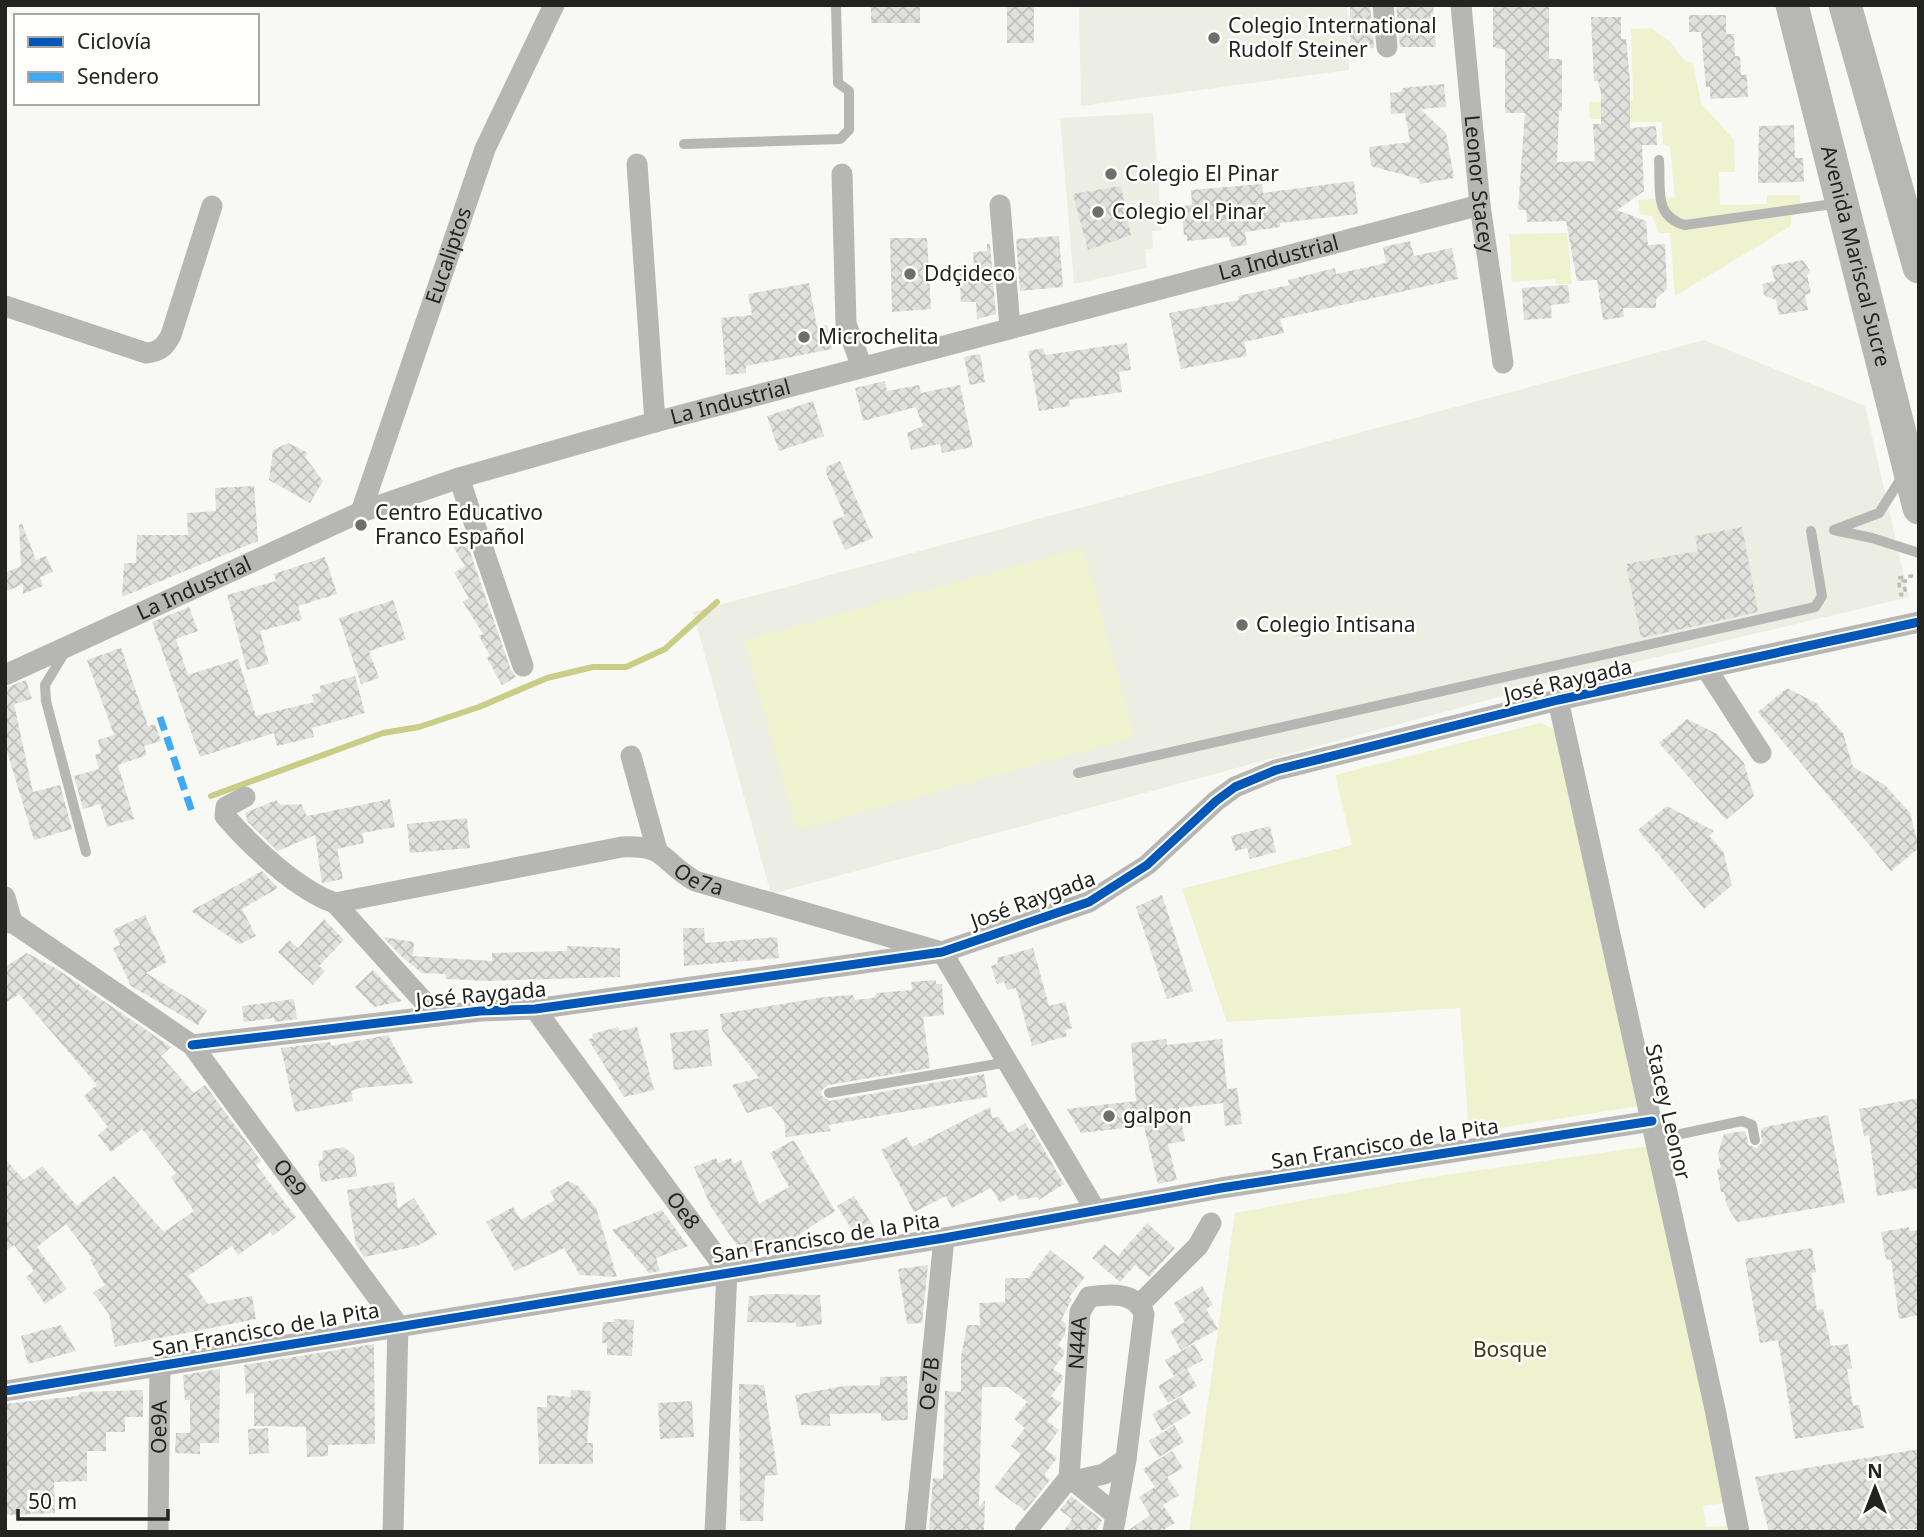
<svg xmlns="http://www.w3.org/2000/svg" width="1924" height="1537" viewBox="0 0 1924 1537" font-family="'Noto Sans',sans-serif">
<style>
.built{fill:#ecede3}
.park{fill:#eff2cf}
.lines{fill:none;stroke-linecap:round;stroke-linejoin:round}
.stream{stroke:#cacd85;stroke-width:6}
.building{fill:url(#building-cross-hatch)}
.path{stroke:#bcbcb9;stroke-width:3.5;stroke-dasharray:5 5;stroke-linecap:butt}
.lane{stroke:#b6b6b4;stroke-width:10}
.street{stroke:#b6b6b4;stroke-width:21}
.primary{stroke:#b7b8b5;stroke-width:33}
.quiet{stroke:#3fa9f5;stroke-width:7;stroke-dasharray:14 7;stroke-linecap:butt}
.cycleway-casing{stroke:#fffffe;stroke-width:13}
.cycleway{stroke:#0057b8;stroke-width:9}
.poi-dot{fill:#6e6e6b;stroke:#fffffe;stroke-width:2.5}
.labels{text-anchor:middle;stroke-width:5;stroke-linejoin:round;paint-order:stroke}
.poi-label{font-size:21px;fill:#232321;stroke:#fffffe;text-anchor:start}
.street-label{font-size:21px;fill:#232321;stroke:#fffffe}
.park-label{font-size:21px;fill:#3b3d12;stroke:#fffffe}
</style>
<defs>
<pattern id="building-cross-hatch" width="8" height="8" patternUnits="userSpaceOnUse" patternTransform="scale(1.75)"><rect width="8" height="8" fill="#e0e0dd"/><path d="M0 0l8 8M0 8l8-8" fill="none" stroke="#c0c0bd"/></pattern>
</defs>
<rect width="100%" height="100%" fill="#f8f9f4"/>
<path class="built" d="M1079,5h268l2,65 -268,36z
M1153,113l9,117 -10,1 1,18 -8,1 2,18 -73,16 -14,-166z
M1704,340l161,66 44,191 -336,80 -802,217 -78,-282z"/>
<path class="park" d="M1651,28l19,14 15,19 8,2 8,40 33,37 1,32h-16l1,33 47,-1v-9h33v16l-9,6v9l-116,70 -5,-63h-11l-7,-17 -12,-2 -2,-14 37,-3 -5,-50 -7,-3 -1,-22h-30l-3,-4 -39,1 -1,-17 44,-2 -2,-71z
M1567,233l5,51h-16l-1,-5 -43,3 -3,-48z
M1083,548l52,189 -338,93 -53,-190z
M1541,723l12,6 8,11 78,366 -165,26 -6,-12 -8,-112 -233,14 -45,-133 170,-44 -17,-70z
M1657,1145l69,358 -23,3 3,21 20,-1 1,6h-538l46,-319 202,-37z"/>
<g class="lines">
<path class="stream" d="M211,796l172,-63 36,-6 60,-20 68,-29 46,-11h33l39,-18 52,-47"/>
</g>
<path class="building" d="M871,5h49v18h-49z
M1007,5h27v38h-27z
M1350,5h20l4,43 -24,2z
M1396,5h37l3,42h-36z
M1493,5h56v54h13v52h-3l-2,51 38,-1 -2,-37h8v-31l-3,-12h-4l-3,-64h30v22h5l4,43v46l26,-2 1,19h-15l2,46 -27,19 29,11 2,24 17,-1 2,45 -11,10v9h-33l1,9 -21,3 -6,-40 -20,1 -11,-60 -39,1 -1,-12h-8l7,-97h-20v-63l-12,-3z
M1689,15h37v19h8l1,22h5l1,19h6l1,22 -38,2v-12h-4l-5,-55h-12z
M1444,84l2,23 -26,2 26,24 8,45 -34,6 -1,-5 -48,-13 -2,-19 41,-5 -5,-29 -14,1 -1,-21 11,-1 2,-4z
M1794,125l1,33h8l1,24 -46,1 1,-57z
M1354,181l4,33 -78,9v4l-35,5 2,13 -16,2 -2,-10 -42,4v-6h-3l-3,-29 11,-1 -1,-15 71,-6 1,9z
M1121,186l10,49 -43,15 -15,-56z
M1059,236l4,51 -43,4 -4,-52z
M890,238h37l4,71 -39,3z
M1410,241l4,15 38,-8 6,31 -178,40 4,14 -40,9 3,14 -66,13 -12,-56 70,-13 -1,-4 51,-11 -1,-5 47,-12 1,6 50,-11 -3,-16z
M987,244h3l6,70 -19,5 -1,-17h-15l-2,-33h15l-1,-17 14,-1z
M1803,260l7,11 -3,4 4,18 -6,2 3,15 -29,5 -3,-15 -12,-5 -2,-11 13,-3 -4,-15z
M809,283l8,44 10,-2 5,24 -86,17v7l-20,2 -5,-57 31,-3 -4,-21z
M1568,285l2,18 -19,2 1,13 -28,2 -2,-32z
M1127,343l4,27 -12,2 3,20 -53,8 1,6 -31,5 -11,-60 15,-3 2,7z
M980,354l5,28 -15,3 -6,-28z
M885,381l2,10 32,-6 2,8 39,-8 13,62 -31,6 -2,-9 -29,6 -4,-17 16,-7 -7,-19 -53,14 -8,-33z
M813,401l11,35 -45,15 -12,-35z
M288,443l20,10 -3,4 18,24 -13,22 -41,-23 4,-30z
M840,461l33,77 -28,12 -13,-29 13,-5 -19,-43v-6z
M254,486l4,55 -136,56 2,-34h12l1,-28h51l-1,-22 29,-2 -1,-23z
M22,524l14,36 10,-4 7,16 -13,5 3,9 -20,8v-10l-18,8v-19l16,-7 -2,-41z
M1742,527l16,85 -117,26 -15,-74 72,-13 -3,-15z
M464,535l9,25 -8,6 -14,-23z
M325,557l12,37 -39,12 4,14 -42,11 9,33 -22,6 -20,-75 49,-14 -2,-7z
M473,561l38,109 5,7 -14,8 -15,-27 3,-2 -11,-20 4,-2 -20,-32 6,-4 -15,-25z
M393,600l13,39 -37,12 10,27 -18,6 -22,-66z
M189,607l9,24 -22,8 12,36 50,-16 18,57 58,-14 -2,-7 9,-3 -1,-6 35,-10 10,37 -53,15 2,9 -37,9 -3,-13 -74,24 -48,-135z
M121,648l27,78 7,-2 6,17 -17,5 3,9 -29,10 16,54 -27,8 -7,-23 -17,5 -9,-33 25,-7 -4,-14 6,-2 -3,-13 16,-5 -27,-75z
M26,680l6,19 -18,5 19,88 27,-7 12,44 -38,11 -29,-95v-57z
M1787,688l29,15 27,30 10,34 32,18 25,28 9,35 -28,23 -133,-159z
M1687,719l30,15 27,29 10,33 -28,24 -67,-77z
M390,799l5,28 -33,6 2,10 -27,6 6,30 -21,4 -7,-48 -37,16 -30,-29 -3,-9 31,-13 5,5 20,-1 6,12z
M1667,806l47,25 -5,5 14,15 9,34 -28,24 -66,-79z
M467,818l3,30 -60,5 -3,-29z
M1270,826l6,26 -26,7 -3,-11 -12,3 -4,-15z
M262,871l16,17 -36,21 14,27 -16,8 -49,-33z
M1162,895l31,96 -26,8 -31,-92z
M145,915l22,47 -21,11 61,37 -9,15 -67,-39 -18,-38 7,-3 -7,-15z
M324,919l20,21 -25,26 6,5 -12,14 -35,-33 11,-12 9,8z
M683,928h21l1,15 72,-6 2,21 -95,8z
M383,937l31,5 -1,14 79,5v-8l75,-2v-5l53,2v29l-133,4 -40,-2 -2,-5 -23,-1 -20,-16z
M1033,948l16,58 16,-4 7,26 -7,2 2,6 -35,10 -16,-58 -9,2 -3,-8 -7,2 -6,-18 7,-2 -1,-6z
M27,953l30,16 111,76 3,2 -10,9 33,37 11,-8 56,76 -5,4 40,52 -23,19 -3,-4 -32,23 -6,-9 -44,30 20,28 44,-8 4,23 -141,28 -6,-33 -16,-21 12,-8 -15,-25 2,-2 -26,-34 -29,23 30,42 -22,15 -19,-27 8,-6 -20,-26 -9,6v-92l19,21 18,-14 35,40 37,-30 50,56 30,-21 -23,-34 5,-4 -34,-44 -31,23 -13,-17 10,-8 -24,-31 13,-11 -78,-91 -14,9v-36z
M373,970l29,31 -28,6 -19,-20z
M936,980v4h6l2,31 -21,2 7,51 -102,17 -6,5 -1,5 9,6 154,-27 4,23 -160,28 3,6 -45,6 -2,-16 -13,-15 -24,7 -15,-28 27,-7 -37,-48 -2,-16 105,-17 28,-2 2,5 18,-2 4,-5 35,-3 -1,-8z
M294,999l3,20 -22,3 -1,-4 -30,4 -2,-16z
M618,1027l2,4 17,-4 17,63 -30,7 -36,-58 5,-1 -1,-4z
M708,1029l4,37 -38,4 -4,-37z
M388,1035l26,48 -54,5 -9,3 2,10 -58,11 -14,-64 49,-6 1,4z
M1166,1039l1,6 55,-6 5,50 10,-1 5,36 -17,2 -2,-23 -44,5 6,33 -17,3 9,36 -19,4 -14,-58 -63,7 -14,-24 69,-8 -5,-58z
M1919,1098v90l-42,8 -8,-61 -5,1 -5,-27z
M990,1107l2,11 7,-1 10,16 16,-10 4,7 3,-1 32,55 -25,16 -2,-3 -18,3 -3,-6 -16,9 -9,-15 -39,20 -6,-12 -32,16 -33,-62 26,-13 5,10z
M1828,1115l17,88 -108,19 -10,-16 -3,-14h-3l-4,-23 4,-1 -3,-14 6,-20 21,-3 4,14 7,3 6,-5 -1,-14 4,-2z
M794,1140l41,71 -58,38 -25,3 -12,-2 -29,-43 -17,-40 22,-9 2,5 13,-5 2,6 8,-4 18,44 30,-17 -19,-34z
M344,1147l10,8 3,21 -36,6 -3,-21 5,-1 -1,-9z
M568,1181l10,5 18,22 21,69 -37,-2 -16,-27 -49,23 -29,-49 27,-15 8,13 34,-20 -5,-9z
M394,1182l4,26 16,-10 23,37 -20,11 -53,11 -8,-13 -9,-54z
M854,1196l21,33 -21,4 -17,-27z
M662,1210l26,36 -32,12 4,13 -11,2 -37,-43z
M1147,1223l28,25 -26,29 -14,-12 -15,17 -28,-24 12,-14 14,12z
M1909,1227l1,4 9,-1v85l-20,4 -8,-60 -5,1 -5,-28z
M1812,1248l4,24 -5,1 6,37 6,-1 8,37 17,-2 4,24 -5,1 6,37 6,-1 5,23 -69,11 -17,-99 -18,3 -15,-84z
M1050,1250l35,27 -16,20 3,2 -11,21 5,4 -1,11 -7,10 6,5v5l-11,14 10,7 -1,5 -11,15 10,7 -14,18 12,9 -14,19 12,9 -13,17 6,5 -25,31 -31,-23 27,-34 -10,-8 14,-18 -11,-9 13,-17 -19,-15h-26l-3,120 6,-7 -1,32h-55l4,-54 10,1 2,-88 16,1v-35l6,-32h13l-1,-22 26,-1v-24h23z
M928,1265l-6,58 -15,1 -9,-55z
M1202,1286l11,19 -7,4 12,20 -37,21 -11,-19 15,-9 -11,-19z
M773,1294l47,1 2,29 -26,3v-4l-49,-1 2,-26z
M614,1319l20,1 -2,36 -25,-1v-12h-5l1,-21h11z
M61,1325l15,26 -48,13 -7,-28z
M374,1344l1,100 -47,1v11l-21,1 -1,-30 -52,-1v-33l-8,1 -2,-29z
M1194,1344l9,16 -29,16 -9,-16z
M220,1369l-1,74h-19v11l-25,-1 1,-20h14v-33h-5l-2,-25z
M1187,1369l10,17 -29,17 -10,-17z
M907,1376l1,44 -27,1v-8l-51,1v12l-29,-1 -6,-30 49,-9 36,-1v-8z
M739,1384l25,1 14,90 -13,1 -2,45h-23z
M143,1390v27h-18v15h-19v19h-19v30l-33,1 1,31 -50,2v-111l73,-8 3,-4z
M571,1390l20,1 -4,52h6v21h-54l-2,-57h10v-12l24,2z
M1181,1397l10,16 -29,18 -10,-17z
M692,1401l2,36 -34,2 -2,-36z
M1174,1425l10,17 -25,15 -10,-16z
M268,1428l1,25 -20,1 -1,-25z
M1919,1449v80l-150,3 -14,-55z
M1172,1451l11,17 -16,9 12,18 -16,10 12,18 -15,9h-34l24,-17 -11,-18 16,-10 -12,-18z
M1071,1496l31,24 -6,12h-33l9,-13 -12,-9z"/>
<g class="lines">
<path class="path" d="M1907,581h-4l3,13 -5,1 -3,-17 21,-3"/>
<path class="lane" d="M684,144l156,-5 9,-9v-39l-11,-8 -2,-78
M1659,160c2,29 -6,56 26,65l155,-22
M1834,530l45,-17 23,-36
M1834,530l38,8 47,15
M65,652l-20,33 1,16 40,151
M1078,773l737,-166 7,-11 -11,-65
M829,1093l179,-31
M1657,1139l85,-18 10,4 3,15"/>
<g class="street">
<path d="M1383,5l4,42"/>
<path id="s1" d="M1461,5l19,200 23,158"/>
<path d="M637,164l18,258"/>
<path d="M842,174l4,150 16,43"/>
<path d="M1000,205l10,122"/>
<path d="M5,306l141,47c13,-1 19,-6 25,-18l41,-129"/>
<path d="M459,478l64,188"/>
<path id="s2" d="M361,512l124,-363 69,-144"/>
<path d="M1706,668l55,85"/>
<path id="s3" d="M5,675l356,-163 98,-34 196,-56 825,-217"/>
<path d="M1558,700l157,709 24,123"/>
<path d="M631,756l26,94"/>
<path id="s4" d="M245,797l-19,10 -1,9c26,30 72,74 110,87l287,-56c46,-2 38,14 73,34l247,71 154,259"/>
<path d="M5,897l7,25"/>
<path d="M335,903l102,113"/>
<path id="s5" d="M5,923l7,-1 180,123 206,280 -5,207"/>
<path id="s6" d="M535,1009l192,262 -12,261"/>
<path d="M192,1045l288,-34 55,-2 407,-57 147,-50 58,-37 69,-64 19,-14 41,-17 282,-70 361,-78"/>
<path d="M1140,1304l58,-58 13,-23"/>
<path d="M5,1391l939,-153 277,-50 431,-67"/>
<path d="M1069,1478l5,3 30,-7 22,-15"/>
<path d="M1074,1481l42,34"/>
<path id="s7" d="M158,1532l2,-166"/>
<path id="s8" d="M915,1532l29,-294"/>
<path id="s9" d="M1025,1532l44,-54 11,-166 9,-15c20,-3 47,-6 55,17l-18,145 -13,73"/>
</g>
<g class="primary">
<path id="s10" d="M1792,5l127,503"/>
<path d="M1845,5l74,262"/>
</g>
<path class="quiet" d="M160,717l32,95"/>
<defs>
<path id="cycleway" d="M192,1045l288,-34 55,-2 407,-57 147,-50 58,-37 69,-64 19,-14 41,-17 282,-70 361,-78
M5,1391l939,-153 277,-50 431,-67"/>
</defs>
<use href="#cycleway" class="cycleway-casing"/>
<use href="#cycleway" class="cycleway"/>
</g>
<g class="poi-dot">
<circle cx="1214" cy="38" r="7"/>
<circle cx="1111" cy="174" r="7"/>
<circle cx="1098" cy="212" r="7"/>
<circle cx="910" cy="274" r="7"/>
<circle cx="804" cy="337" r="7"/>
<circle cx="361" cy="525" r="7"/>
<circle cx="1242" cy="625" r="7"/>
<circle cx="1109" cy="1116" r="7"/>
</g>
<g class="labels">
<g class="poi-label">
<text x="1228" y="33">Colegio International<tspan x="1228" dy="24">Rudolf Steiner</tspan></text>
<text x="1125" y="181">Colegio El Pinar</text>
<text x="1112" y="219">Colegio el Pinar</text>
<text x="924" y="281">Ddçideco</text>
<text x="818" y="344">Microchelita</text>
<text x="375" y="520">Centro Educativo<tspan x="375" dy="24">Franco Español</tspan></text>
<text x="1256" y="632">Colegio Intisana</text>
<text x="1123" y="1123">galpon</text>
</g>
<g class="street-label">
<text dy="7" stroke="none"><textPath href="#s1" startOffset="180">Leonor Stacey</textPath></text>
<text dy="7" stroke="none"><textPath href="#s2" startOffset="271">Eucaliptos</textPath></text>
<text dy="7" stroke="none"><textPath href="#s3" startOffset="1344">La Industrial</textPath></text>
<text dy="7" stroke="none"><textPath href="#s10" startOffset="259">Avenida Mariscal Sucre</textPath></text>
<text dy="7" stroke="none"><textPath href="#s3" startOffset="777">La Industrial</textPath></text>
<text dy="7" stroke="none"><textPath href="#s3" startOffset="208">La Industrial</textPath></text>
<text transform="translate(1568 681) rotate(-13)" y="7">José Raygada</text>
<text dy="7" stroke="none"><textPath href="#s4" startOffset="551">Oe7a</textPath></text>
<text transform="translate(1033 900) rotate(-20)" y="7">José Raygada</text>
<text transform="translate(481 995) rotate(-5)" y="7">José Raygada</text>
<text transform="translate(1668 1112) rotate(77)" y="7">Stacey Leonor</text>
<text transform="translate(1385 1144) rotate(-9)" y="7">San Francisco de la Pita</text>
<text dy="7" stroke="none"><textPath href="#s5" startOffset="390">Oe9</textPath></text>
<text dy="7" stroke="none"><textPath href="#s6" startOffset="250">Oe8</textPath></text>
<text transform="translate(826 1238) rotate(-9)" y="7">San Francisco de la Pita</text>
<text transform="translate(266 1330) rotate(-10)" y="7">San Francisco de la Pita</text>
<text dy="7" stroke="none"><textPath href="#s9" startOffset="205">N44A</textPath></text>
<text dy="7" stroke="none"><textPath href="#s8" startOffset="149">Oe7B</textPath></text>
<text dy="7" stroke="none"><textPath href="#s7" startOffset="105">Oe9A</textPath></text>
</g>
<g class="park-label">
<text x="1510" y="1357">Bosque</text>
</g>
</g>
<rect width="1924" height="1537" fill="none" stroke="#232321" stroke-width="14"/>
<rect x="14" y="14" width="245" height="91" fill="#fffffe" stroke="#a7a7a6" stroke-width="2"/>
<rect x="28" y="37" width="35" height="10" fill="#0057b8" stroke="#a7a7a6" stroke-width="2"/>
<text x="77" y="49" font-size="21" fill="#232321">Ciclovía</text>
<rect x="28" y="72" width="35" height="10" fill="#3fa9f5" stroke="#a7a7a6" stroke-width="2"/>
<text x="77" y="84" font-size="21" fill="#232321">Sendero</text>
<g transform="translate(1875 1488)" stroke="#fffffe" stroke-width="5" paint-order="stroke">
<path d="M0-5L12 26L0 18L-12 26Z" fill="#232321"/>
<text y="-10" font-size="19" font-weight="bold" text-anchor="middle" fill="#232321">N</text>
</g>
<path d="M18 1509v10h150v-10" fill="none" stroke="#232321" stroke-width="3.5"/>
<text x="28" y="1509" font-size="21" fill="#232321" stroke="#fffffe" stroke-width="5" paint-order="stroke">50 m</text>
</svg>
